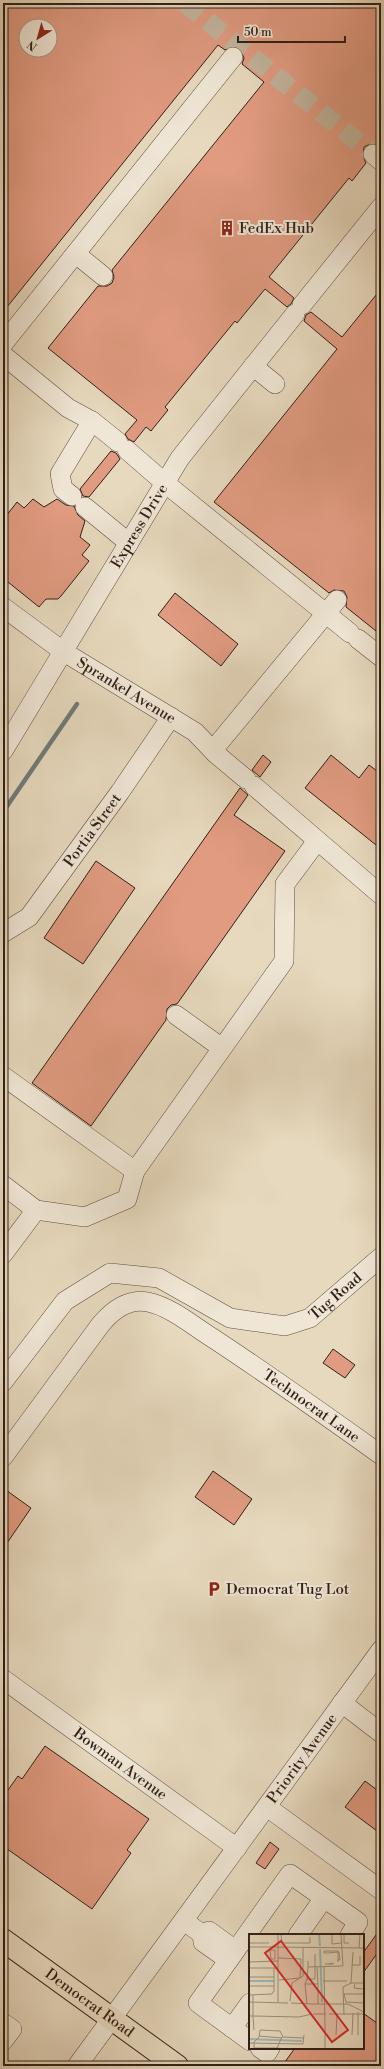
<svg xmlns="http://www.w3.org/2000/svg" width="384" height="2069" viewBox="0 0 384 2069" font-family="'Libre Bodoni',serif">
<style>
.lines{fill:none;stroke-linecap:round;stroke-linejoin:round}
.stream{stroke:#6f7b79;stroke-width:4.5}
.building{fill:#e19b81;stroke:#301f18;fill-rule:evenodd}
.minor-tunnel{stroke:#c2b49d;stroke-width:19;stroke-dasharray:19 10;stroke-linecap:butt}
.minor-casing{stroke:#5e4e42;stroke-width:20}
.major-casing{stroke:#301f18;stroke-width:24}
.minor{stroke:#efe6d5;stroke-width:19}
.major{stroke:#e7d9be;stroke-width:22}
.labels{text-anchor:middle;stroke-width:4;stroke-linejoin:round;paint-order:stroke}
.poi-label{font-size:15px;fill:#301f18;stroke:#efe6d5;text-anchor:start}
.street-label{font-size:15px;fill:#301f18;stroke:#efe6d5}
.inset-river{fill:none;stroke:#99b9b9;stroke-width:2}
.inset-road{fill:none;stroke:#9e8f7c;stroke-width:1}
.view{fill:#d62828;fill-opacity:0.15;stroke:#d62828;stroke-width:2}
.inset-edge{fill:none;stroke:#301f18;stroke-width:2}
</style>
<rect width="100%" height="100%" fill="#e7d9be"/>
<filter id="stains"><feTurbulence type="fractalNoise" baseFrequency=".005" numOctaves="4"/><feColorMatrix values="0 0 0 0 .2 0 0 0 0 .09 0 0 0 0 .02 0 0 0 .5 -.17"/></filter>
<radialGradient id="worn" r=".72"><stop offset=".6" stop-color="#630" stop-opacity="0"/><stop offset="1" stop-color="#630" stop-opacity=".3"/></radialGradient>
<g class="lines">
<path class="stream" d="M3,812l74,-108"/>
</g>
<path class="building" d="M3,3h378v142l-11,-1 -6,3 -1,10 3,6 -14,18 -3,-3 -80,99 25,21 -3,6 -4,3 -22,-18 -28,34 -2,-2 -70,86 3,3 -17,21 -5,-4 -12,15 -6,-3 -3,-5 12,-14 -89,-72 50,-62h9l5,-3 2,-6 -2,-7 152,-188 -22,-18 2,-6 -4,-9 -6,-3 -9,4 -7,-5 -215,267zM26,26h24v24h-24z
M381,289v346l-35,-28 1,-10 -3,-6 -10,-1 -5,3 -115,-91 123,-153 -33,-28 2,-6 5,-3 31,25z
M111,451l5,2 4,6 -31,38 -6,-1 -3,-7z
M33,499l11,8 13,-8 9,6 8,1 4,9 7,6 -5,16 10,8 -8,10 7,6 -28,35 -3,3h-12l-7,8 -36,-29v-58l14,-18 7,6z
M175,593l63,51 -17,22 -63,-51z
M263,755l8,7 -11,15 -8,-7z
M331,755l28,23 10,-13 12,9v75l-76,-61z
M240,788l8,7 -14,20 51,36 -108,153 -6,1 -4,4 -1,11 -75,106 -59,-43z
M96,861l39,27 -52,76 -39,-26z
M333,1349l22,16 -10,13 -22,-15z
M213,1471l39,28 -18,26 -39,-28z
M3,1488l28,20 -28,41z
M45,1746l104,73 -22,31 4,3 -39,56 -89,-63v-49l15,-21 4,3z
M365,1781l16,12v41l-36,-27z
M270,1842l9,7 -14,20 -9,-6z
M381,1928v20l-18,25v-20z
M363,2013l18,13v40h-99l13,-18h68z"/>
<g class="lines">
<path class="minor-tunnel" d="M185,3l188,151"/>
<defs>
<g id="minor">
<path d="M373,154l8,7"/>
<path d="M76,254l27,22"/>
<path d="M302,305l79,-98"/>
<path d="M3,344l230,-287"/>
<path d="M3,355l65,53 24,13 26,21"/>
<path d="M253,366l22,18"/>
<path d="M127,450l38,33 185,150"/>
<path d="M72,496l-9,-7 -3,-15 32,-53"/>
<path d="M85,507l44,36"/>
<path id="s1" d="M3,607l61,45 131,80 21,22 30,25"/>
<path d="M358,639l23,18"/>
<path d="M213,750l124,-150"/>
<path id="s2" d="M3,751l177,-293 115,-144"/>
<path d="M254,786l127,109"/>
<path id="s3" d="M3,933l26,-16 91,-125 51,-75"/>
<path d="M176,1015l46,33"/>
<path d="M3,1076l132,95 149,-210 1,-77 32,-43"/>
<path d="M3,1185l33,25 49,7 42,-18 8,-28"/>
<path d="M3,1254l33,-44"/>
<path id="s4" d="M3,1382l62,-81 45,-28 49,5 71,40 55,8 25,-8 71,-61"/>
<path id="s5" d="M3,1457l98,-133c12,-14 27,-26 47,-22 23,5 44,23 63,35 58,38 114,78 170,118"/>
<path id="s6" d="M3,1679l234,169"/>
<path d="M342,1703l39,30"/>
<path d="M267,1807l114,83"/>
<path d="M184,1921l18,13 1,8 17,12 7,-1v-9l-18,-13 -7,3"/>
<path d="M298,1935l26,-37"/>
<path d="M3,2023l9,6 -9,12"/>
<path d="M232,2028l18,-25"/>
<path d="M250,2041l-52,-38 92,-129 68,48 -8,13"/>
<path d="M260,2048l7,5 3,-5"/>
<path id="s7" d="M77,2066l304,-416"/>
</g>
<g id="major">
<path id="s8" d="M3,1940l174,126"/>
</g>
</defs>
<use href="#minor" class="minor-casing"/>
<use href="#major" class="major-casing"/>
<use href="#minor" class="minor"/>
<use href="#major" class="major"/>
</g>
<defs>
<symbol id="building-bare" viewBox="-9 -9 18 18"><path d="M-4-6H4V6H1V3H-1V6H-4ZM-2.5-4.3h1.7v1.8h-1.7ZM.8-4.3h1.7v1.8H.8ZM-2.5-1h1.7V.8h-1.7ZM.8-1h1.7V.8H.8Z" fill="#8f2418" stroke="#efe6d5" stroke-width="2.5" paint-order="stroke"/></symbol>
<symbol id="parking-bare" viewBox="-9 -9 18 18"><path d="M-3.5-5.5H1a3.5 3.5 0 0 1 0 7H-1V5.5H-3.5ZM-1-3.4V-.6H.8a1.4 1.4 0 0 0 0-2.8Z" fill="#8f2418" stroke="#efe6d5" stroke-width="2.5" paint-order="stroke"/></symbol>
</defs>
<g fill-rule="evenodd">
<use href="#building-bare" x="216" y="217" width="22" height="22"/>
<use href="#parking-bare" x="203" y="1578" width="22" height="22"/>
</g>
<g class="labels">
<g class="poi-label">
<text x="239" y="233">FedEx Hub</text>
<text x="226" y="1594">Democrat Tug Lot</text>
</g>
<g class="street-label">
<text dy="5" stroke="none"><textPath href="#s2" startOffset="263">Express Drive</textPath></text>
<text dy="5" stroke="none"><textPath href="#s1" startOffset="149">Sprankel Avenue</textPath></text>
<text dy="5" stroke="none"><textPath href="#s3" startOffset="138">Portia Street</textPath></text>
<text dy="5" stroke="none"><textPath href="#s4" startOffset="401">Tug Road</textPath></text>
<text dy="5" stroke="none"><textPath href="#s5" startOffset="414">Technocrat Lane</textPath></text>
<text dy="5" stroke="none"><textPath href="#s7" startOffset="381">Priority Avenue</textPath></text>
<text dy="5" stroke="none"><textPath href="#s6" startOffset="145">Bowman Avenue</textPath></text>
<text dy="5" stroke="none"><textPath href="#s8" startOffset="107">Democrat Road</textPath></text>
</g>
</g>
<g transform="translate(249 1934)">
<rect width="115" height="115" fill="#e7d9be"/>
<path class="inset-river" d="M70,0l1,12M71,15l2,53M0,47h25M0,105l53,2"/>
<path class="inset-road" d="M29,0v68M32,0l1,9h28v-6M83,0v10l9,-1M95,0v9h5M1,9h19M0,13h20M20,13l95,1M110,14l1,-14M26,19v6h-4l-1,-9h5v3M29,24l23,1 -1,19 -21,2M89,26h2l-1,-8h-1l-10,1h-4v-2h14v11M59,27v6l35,-1 -2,-32M0,28l29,-1M76,30h8v-1l-4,1M103,31h8v-9M68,33l1,17M75,33l1,59M0,34h29M25,34v18M0,43h25M58,45l1,-12M74,47h24M102,49l2,-31M56,50l2,-5h8v-25M106,50l-1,4 10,1M0,52h25v5l-2,3 -23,1M115,60h-20l2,8 18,1M41,67l2,-18 11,-7v-29M0,68l39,1M42,69l21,1M58,70l-2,-20h13v20M63,70h36l16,8M64,80h13M80,80h35M95,81l-1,-28 8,-4h13M0,82h4v-21M5,96l-1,-14 46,1 13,-3M87,101l1,-21M103,101l1,-22M109,101v-23M10,102l23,2M0,109l54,1 1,-9M28,114h-23v-6l5,-5 1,-7 20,1 3,6M76,114v-22M39,115l-11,-1 5,-11 22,1"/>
<path class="view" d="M32,7l67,89 -16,12 -67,-89z"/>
<rect width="115" height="115" class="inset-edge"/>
</g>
<rect width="384" height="2069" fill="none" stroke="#e7d9be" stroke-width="16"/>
<rect x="4" y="4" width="376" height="2061" fill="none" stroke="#301f18" stroke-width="2"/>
<rect x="8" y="8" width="368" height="2053" fill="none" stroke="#301f18"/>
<g transform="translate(38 38) rotate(217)"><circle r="19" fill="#efe6d5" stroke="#a39689"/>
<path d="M0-3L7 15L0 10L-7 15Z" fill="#8f2418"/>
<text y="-6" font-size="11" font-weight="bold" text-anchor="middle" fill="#301f18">N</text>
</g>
<path d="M238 36v6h107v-6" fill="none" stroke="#301f18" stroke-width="2"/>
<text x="244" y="36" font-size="12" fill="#301f18" stroke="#efe6d5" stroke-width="3" paint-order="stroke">50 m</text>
<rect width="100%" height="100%" filter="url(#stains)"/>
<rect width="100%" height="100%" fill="url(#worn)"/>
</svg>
